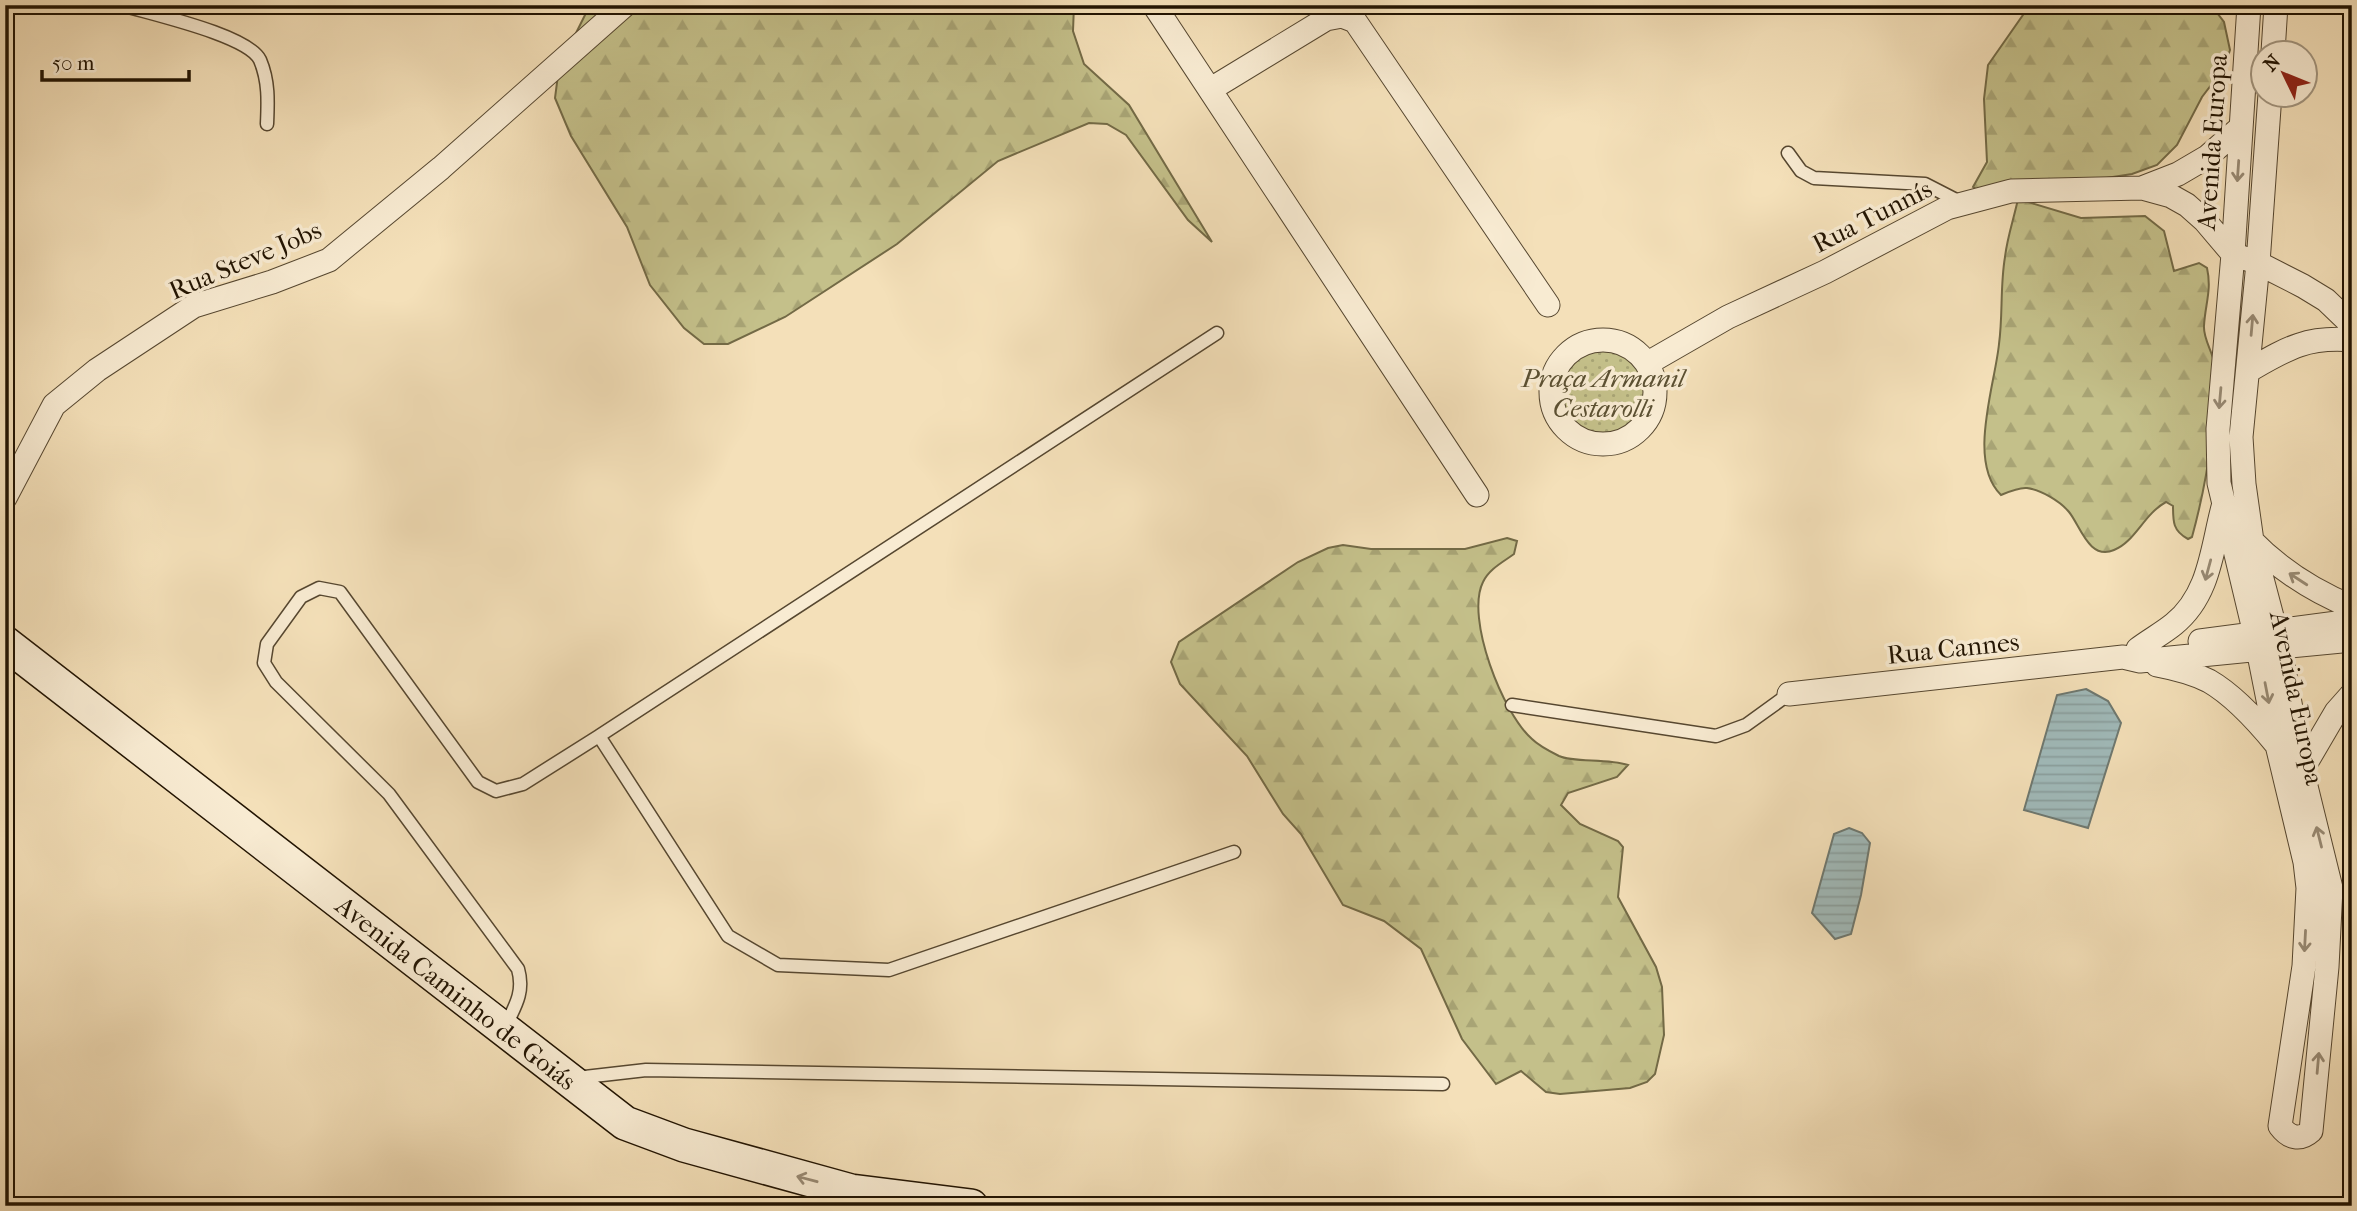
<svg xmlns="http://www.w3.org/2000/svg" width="2357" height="1211" viewBox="0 0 2357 1211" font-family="'IM FELL French Canon',serif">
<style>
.green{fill:url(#green-dots);stroke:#736a46;stroke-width:2}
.forest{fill:url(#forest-firs);stroke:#736a46;stroke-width:2}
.water{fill:url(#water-rules);stroke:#6e7870;stroke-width:2}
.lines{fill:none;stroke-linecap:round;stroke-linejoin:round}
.lane-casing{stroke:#564730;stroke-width:15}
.street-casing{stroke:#564730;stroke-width:25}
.secondary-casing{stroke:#221402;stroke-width:36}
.lane{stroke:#f8ebd2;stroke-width:12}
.street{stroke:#f8ebd2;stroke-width:23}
.secondary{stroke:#f8ebd2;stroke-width:33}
.oneway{stroke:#988a74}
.labels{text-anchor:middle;stroke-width:7;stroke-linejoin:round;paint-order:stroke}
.street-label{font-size:26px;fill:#221402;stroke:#f8ebd2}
.park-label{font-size:26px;font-style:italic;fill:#5b5032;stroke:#f8ebd2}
</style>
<defs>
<pattern id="green-dots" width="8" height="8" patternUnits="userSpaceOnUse" patternTransform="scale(1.75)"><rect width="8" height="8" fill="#c4c08a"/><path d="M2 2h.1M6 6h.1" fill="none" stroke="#a8a475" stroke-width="1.8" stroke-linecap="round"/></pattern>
<pattern id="forest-firs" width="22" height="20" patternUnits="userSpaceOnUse" patternTransform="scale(1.75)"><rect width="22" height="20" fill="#c4c08a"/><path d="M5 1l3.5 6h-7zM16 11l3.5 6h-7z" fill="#a8a475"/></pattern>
<pattern id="water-rules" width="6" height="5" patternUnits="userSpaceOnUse" patternTransform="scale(1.75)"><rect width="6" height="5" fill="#a0baba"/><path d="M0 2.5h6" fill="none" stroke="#8a9f9e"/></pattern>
</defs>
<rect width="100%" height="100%" fill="#f4e0b9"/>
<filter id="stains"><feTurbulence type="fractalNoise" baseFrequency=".00286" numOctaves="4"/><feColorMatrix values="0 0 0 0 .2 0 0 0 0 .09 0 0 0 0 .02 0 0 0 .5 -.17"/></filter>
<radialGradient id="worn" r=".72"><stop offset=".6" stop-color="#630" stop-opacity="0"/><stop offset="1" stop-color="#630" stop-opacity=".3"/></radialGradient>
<path class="green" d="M1556 392a47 47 0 1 1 94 0a47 47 0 1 1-94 0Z"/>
<path class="forest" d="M590,5h484l-1,26 11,33 45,41 83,137 -24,-22 -62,-85 -19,-11 -18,-1 -91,38 -101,83 -112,73 -57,27h-24l-20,-16 -34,-43 -23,-58 -56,-91 -16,-38 4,-31z
M2027,5h184l13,17 6,28 -6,18 -22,29 -25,48 -20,20 -25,9 -135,21 -13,-1 -11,-7 14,-25 -3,-63 4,-34 37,-53z
M2018,199l63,19 64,-2 19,15 10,40 25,-8 8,5c5,22 -2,37 -3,58 -1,14 10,27 11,41 1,58 -8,115 -23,170l-4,2c-15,-8 -15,-17 -15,-33l-7,-4c-22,12 -31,40 -52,48 -25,11 -34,-25 -45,-38 -9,-11 -28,-22 -42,-24 -8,-1 -19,4 -26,7 -34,-33 -6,-110 -2,-151 4,-29 1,-58 6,-87 2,-19 9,-39 13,-58z
M1507,538l10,3 -3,13c-11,8 -25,15 -31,28 -18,36 20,132 49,157 7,7 19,13 27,17 15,7 48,2 69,9l-11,12 -49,16 -7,12 19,19 38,17 5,6 -5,50 38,70 6,20 2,48 -9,39 -8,8 -17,6 -70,6 -14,-2 -25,-21 -25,13 -34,-45 -41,-90 -37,-28 -41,-16 -42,-71 -18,-20 -36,-58 -67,-72 -9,-22 8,-20 119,-80 30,-14 15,-3 28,4h94z"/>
<path class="water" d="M2086,689l22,12 13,22 -33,105 -64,-18 33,-115z
M1849,828l13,5 8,10 -9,52 -10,39 -16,5 -23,-26 22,-79z"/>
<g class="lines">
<defs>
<path id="lane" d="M122,5c29,9 126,30 138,55 9,21 8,42 7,64
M1788,153l13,18 13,7 111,6 37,19
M1217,333l-618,403 129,200 50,29 111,5 345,-118
M1512,705l204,31 30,-11 43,-31
M504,1029c10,-21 21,-36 14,-60l-129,-175 -113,-112 -12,-19 3,-19 34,-47 18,-9 21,4 138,190 18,9 27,-7 76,-48
M576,1078l70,-8 797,14"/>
<path id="street" d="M1154,5l323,490
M2249,5l-16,249 -15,175 1,54 36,151 22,111 28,117 3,26 -4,78 -24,160c9,12 20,15 31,5l16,-164 4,-79 -29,-118 -22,-123 -28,-106 -8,-57 -3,-47 17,-174 12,-169
M2273,52l3,-47
M1211,89l115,-70 16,-3 13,5 193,284
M2142,188l36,-14 29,-17 34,-30
M1551 392a52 52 0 1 1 104 0a52 52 0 1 1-104 0Z
M1648,363l80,-46 97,-45 122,-64 64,-17 131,-3 29,8 16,9 18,16 28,33 25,9 45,23 23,14 26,25
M2248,371c38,-22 58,-35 104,-31
M5,498l49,-93 43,-35 97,-64 78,-24 57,-22 112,-92 184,-163
M2251,540c29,30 62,51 101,67
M2200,641l152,-20
M2138,649c12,-9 25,-16 36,-25 36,-29 38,-76 49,-117
M2157,665c16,3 36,8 52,16 26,15 49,41 67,63
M1789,694l334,-37 17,4 212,-21
M2302,770l34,-58 16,-18"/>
<path id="secondary" d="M5,643l620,480 59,22 167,46 120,15"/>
</defs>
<use href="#lane" class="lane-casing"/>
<use href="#street" class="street-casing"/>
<use href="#secondary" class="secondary-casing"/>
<use href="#lane" class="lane"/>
<use href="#street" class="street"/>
<use href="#secondary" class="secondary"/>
</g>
<defs><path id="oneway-shaft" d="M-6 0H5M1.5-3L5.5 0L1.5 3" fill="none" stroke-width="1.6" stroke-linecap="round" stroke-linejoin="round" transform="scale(1.75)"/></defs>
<g class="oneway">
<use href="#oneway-shaft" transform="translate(2238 171) rotate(94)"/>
<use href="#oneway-shaft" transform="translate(2252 325) rotate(-85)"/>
<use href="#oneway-shaft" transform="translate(2220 398) rotate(95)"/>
<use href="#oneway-shaft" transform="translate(2208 570) rotate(105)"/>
<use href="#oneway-shaft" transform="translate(2298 579) rotate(-147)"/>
<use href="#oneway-shaft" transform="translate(2267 693) rotate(79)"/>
<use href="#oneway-shaft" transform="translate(2319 837) rotate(-104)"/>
<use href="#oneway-shaft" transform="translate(2305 941) rotate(93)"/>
<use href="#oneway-shaft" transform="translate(2318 1063) rotate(-85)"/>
<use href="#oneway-shaft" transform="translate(807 1179) rotate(-165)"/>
</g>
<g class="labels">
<g class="street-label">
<text transform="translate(2212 142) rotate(-86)" y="9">Avenida Europa</text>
<text transform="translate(1872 216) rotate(-27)" y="9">Rua Tunnís</text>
<text transform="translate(245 260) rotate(-23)" y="9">Rua Steve Jobs</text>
<text transform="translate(1953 648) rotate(-6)" y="9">Rua Cannes</text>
<text transform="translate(2297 698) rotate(78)" y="9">Avenida Europa</text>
<text transform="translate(456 993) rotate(38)" y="9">Avenida Caminho de Goiás</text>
</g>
<g class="park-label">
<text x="1603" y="387">Praça Armanil<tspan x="1603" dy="30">Cestarolli</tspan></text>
</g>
</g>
<rect width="2357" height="1211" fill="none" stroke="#f4e0b9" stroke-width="28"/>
<rect x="7" y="7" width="2343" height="1197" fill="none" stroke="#221402" stroke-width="3.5"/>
<rect x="14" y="14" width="2329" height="1183" fill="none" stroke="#221402" stroke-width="2"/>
<g transform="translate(2284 74) rotate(313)"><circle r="33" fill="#f8ebd2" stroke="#a2957f" stroke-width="2"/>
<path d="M0-5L12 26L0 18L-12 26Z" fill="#8f2418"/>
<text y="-10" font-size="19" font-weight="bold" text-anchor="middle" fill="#221402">N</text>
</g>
<path d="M42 70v10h147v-10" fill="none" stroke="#221402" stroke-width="3.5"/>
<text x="52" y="70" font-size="21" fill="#221402" stroke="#f8ebd2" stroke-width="5" paint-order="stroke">50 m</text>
<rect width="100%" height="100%" filter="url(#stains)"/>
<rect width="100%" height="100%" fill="url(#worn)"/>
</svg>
